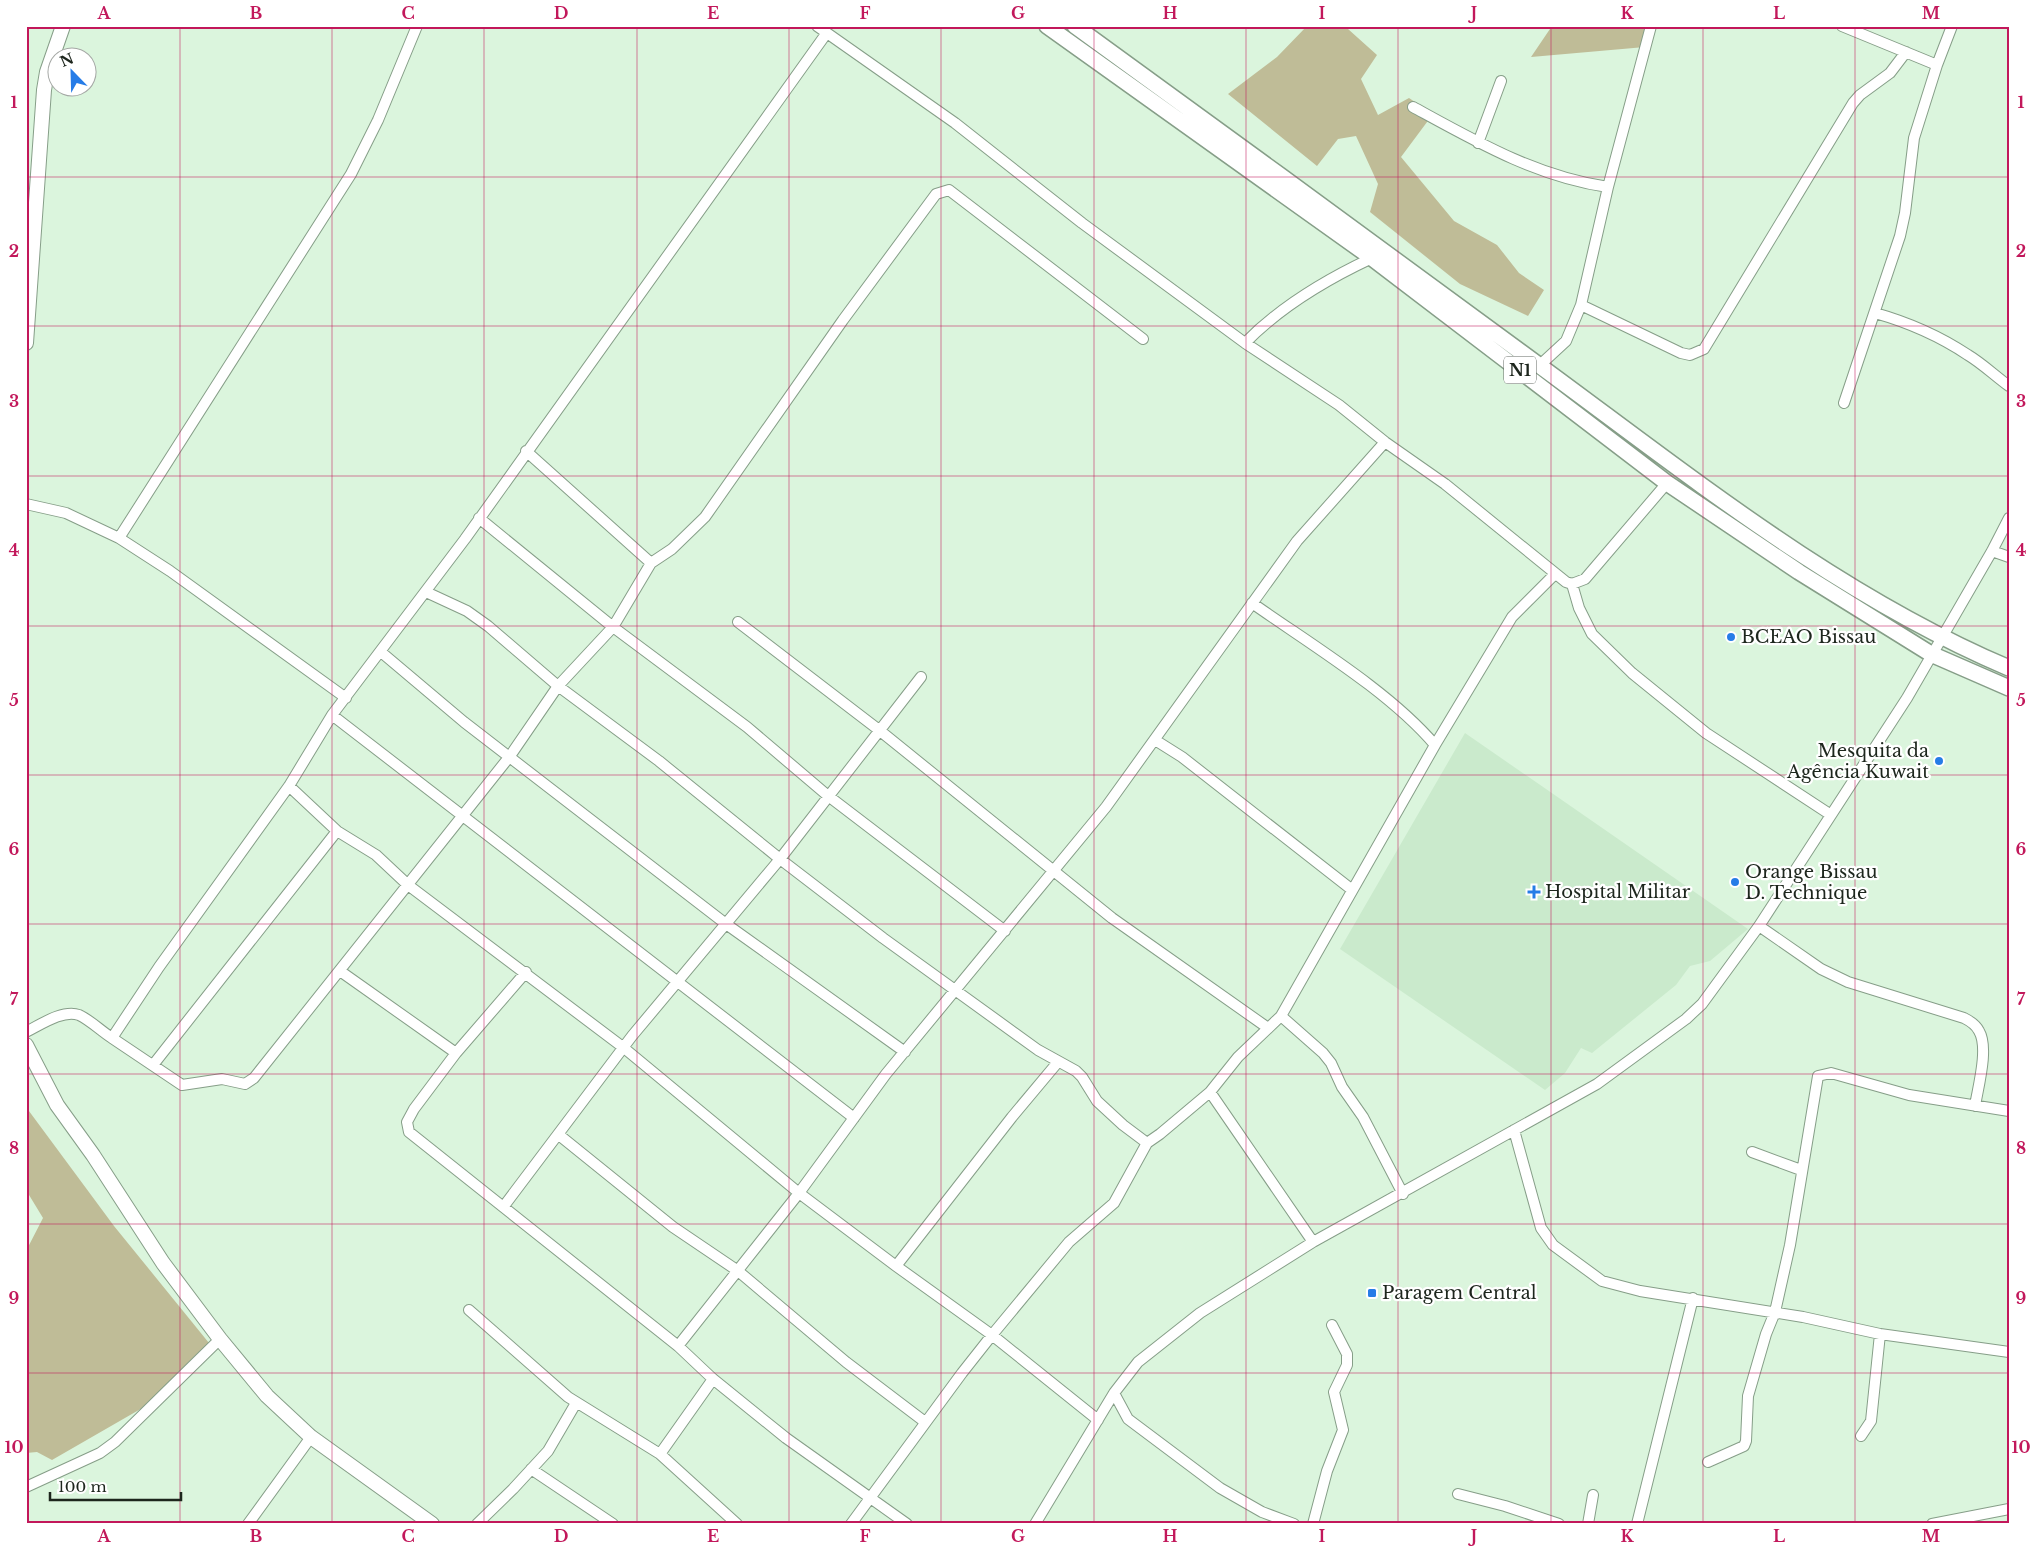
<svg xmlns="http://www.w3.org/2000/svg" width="2035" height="1550" viewBox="0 0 2035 1550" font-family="'Libre Baskerville',serif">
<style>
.built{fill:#caeacc}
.green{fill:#bfbc97}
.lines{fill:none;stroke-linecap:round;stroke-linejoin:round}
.street-casing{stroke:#869e88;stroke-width:12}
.secondary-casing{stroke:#869e88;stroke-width:16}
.primary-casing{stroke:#869e88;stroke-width:18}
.street{stroke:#fff;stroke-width:10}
.secondary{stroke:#fff;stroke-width:14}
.primary{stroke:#fff;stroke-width:15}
.grid{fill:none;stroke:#c2185b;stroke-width:1;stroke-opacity:0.55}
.poi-dot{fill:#267ce7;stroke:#fff;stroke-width:2}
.labels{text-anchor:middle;stroke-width:4.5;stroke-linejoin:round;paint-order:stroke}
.shield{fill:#fff;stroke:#616761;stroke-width:1}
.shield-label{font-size:16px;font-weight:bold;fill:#1d261d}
.poi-label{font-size:18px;fill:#1d261d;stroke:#fff;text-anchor:start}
.neatline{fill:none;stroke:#c2185b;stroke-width:2}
.grid-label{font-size:16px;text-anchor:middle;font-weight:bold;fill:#c2185b}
</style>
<rect width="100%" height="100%" fill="#dbf5dd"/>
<path class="built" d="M1465,733l283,196 -38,32 -20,5 -14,19 -84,68 -11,-5 -16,25 -20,17 -205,-141z"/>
<path class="green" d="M1307,26h43l-2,3 29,26 -16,24 17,36 31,-17 24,16 -32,43 53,64 43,24 22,28 25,17 -16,26 -68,-32 -90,-72 8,-28 -22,-48 -18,3 -21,27 -89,-72 49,-37z
M1552,26h99l-6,21 -114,10z
M26,1107l88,119 95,117 -58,60 -99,57 -15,-8 -11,1v-202l17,-33 -17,-28z"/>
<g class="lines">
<defs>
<path id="street" d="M817,26l138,97 127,100 163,120 94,62 46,37 60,42 121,98 6,2 13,-5 82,-96
M1842,26l95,39 -23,73 -9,75 -5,23 -56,167
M1937,65l15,-39
M1413,107c62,34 124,70 195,80
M1478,143l23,-62
M1581,305l100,48 9,2 14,-6 149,-246 7,-8 30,-22 16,-21
M1875,313c32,9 66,24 93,42 15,9 27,21 41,31
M1245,343c36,-37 80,-63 127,-85
M1540,365l26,-24 15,-36 27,-118 43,-161
M526,451l125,112
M26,504l40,9 53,25
M479,518l134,109 134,100 80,68 178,136
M1992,551l17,6
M1572,584l7,24 13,26 40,39 74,60 125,82
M426,592l41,19 21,15 70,60 101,75 121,98 103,79 155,112 38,21 6,6 15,24 26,24 24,18
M1252,603c58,41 137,88 183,142
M738,622l141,108 233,188 156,110
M381,652l83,70 262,202 179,128
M346,698l-176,-127 -51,-33 232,-364 27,-54 39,-94
M332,715l522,403
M1155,740l27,17 169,132
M289,786l48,45 39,24 32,30 216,163 175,145 97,73 96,69 106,85
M1759,926l62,43 27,13 116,36c6,3 12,7 15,13 10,17 -1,56 -4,75
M340,971l116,82
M526,972l-70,81 -42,56 -7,13 2,10 269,214 35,33 73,59 121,86
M1281,1016l42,37 8,10 11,24 21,30 40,77
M26,1032c14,-7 37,-23 53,-17 11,5 22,16 33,23l47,-71 130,-181 43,-71 133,-176 361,-505
M112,1038l70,47 40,-6 23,5 9,-6 256,-322 48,-70 55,-59 38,-64 21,-14 33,-32 138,-197 93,-126 13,-4 194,149
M153,1065l184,-234
M1210,1092l103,150
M1514,1130l27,98 12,17 49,36 38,10 163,26 77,17 129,18
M559,1135l114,92 65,44 108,91 79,60
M1752,1152l49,18
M504,1206l128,-170 148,-177 141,-182
M896,1266l116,-149 46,-55
M469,1310l99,87 92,57 77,70
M678,1346l121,-153 87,-119 220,-267 191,-266 88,-99
M1114,1393l14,26 92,69 42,24 32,12
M1861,1436l10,-15 9,-87
M660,1454l53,-75
M1708,1462l36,-16 2,-5 2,-45 18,-62 9,-22 15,-67 28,-169 13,-3 78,22 100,16
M531,1469l82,55
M26,1487l74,-34 15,-11 105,-103
M1458,1494l47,12 54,18
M248,1524l63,-87
M477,1524l36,-35 35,-38 28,-48
M851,1524l111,-151 30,-38 77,-93 45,-39 33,-60 13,-9 50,-42 28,-35 43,-41 154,-271 77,-128 43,-43
M1035,1524l79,-131 24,-31 62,-49 113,-71 284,-158 89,-65 16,-15 57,-78 148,-228 85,-147 17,-33
M1313,1524l14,-53 16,-41 -9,-38 13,-27v-11l-15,-29
M1588,1524l5,-29
M1637,1524l56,-226
M1932,1524l77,-15"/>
<path id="secondary" d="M26,343l18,-253 3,-18 16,-46
M26,1045l31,60 36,50 70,108 57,76 47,57 44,41 121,87"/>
<path id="primary" d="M1047,26l325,232 295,225 132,89 132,82 78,34
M1075,26c155,113 311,226 465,340 150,110 297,229 469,302"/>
</defs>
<use href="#street" class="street-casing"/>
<use href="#secondary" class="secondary-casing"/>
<use href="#primary" class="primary-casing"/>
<use href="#street" class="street"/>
<use href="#secondary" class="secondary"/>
<use href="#primary" class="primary"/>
</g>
<path class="grid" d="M180,26v1498M332,26v1498M484,26v1498M637,26v1498M789,26v1498M941,26v1498M1094,26v1498M1246,26v1498M1398,26v1498M1551,26v1498M1703,26v1498M1855,26v1498M26,177h1983M26,326h1983M26,476h1983M26,626h1983M26,775h1983M26,924h1983M26,1074h1983M26,1224h1983M26,1373h1983"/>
<g class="poi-dot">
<circle cx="1731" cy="637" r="5"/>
<circle cx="1939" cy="761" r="5"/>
<circle cx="1735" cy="882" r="5"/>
<path d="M1531.5 884.5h5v5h5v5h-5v5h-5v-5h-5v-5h5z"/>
<rect x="1367" y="1288" width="10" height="10" rx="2.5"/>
</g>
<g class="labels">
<rect class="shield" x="1504" y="356.5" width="32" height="27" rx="4"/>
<g class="shield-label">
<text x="1520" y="376">N1</text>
</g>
<g class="poi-label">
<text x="1741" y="643">BCEAO Bissau</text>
<text x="1929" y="757" text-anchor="end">Mesquita da<tspan x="1929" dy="21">Agência Kuwait</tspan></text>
<text x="1745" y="878">Orange Bissau<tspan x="1745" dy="21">D. Technique</tspan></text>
<text x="1545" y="898">Hospital Militar</text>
<text x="1382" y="1299">Paragem Central</text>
</g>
</g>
<rect width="2035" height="1550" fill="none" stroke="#ffffff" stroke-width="55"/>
<g transform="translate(72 72) rotate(337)"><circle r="24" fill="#ffffff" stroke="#a5a8a5"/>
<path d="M0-4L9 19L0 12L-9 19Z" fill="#267ce7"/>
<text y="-8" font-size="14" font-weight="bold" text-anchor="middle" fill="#1d261d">N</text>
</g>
<path d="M50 1492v8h131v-8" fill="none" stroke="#1d261d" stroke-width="2.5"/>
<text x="58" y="1492" font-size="15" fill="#1d261d" stroke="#ffffff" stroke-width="4" paint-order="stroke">100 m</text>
<rect x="28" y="28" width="1980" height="1494" class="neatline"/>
<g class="grid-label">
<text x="104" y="19">A</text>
<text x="256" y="19">B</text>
<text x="408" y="19">C</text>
<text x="561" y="19">D</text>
<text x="713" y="19">E</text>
<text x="865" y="19">F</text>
<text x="1018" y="19">G</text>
<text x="1170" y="19">H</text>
<text x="1322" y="19">I</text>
<text x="1474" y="19">J</text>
<text x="1627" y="19">K</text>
<text x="1779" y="19">L</text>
<text x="1931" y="19">M</text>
<text x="14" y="108">1</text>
<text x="2021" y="108">1</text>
<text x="14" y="257">2</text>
<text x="2021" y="257">2</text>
<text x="14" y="407">3</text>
<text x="2021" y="407">3</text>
<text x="14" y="556">4</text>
<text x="2021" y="556">4</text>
<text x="14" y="706">5</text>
<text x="2021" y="706">5</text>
<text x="14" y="855">6</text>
<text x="2021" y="855">6</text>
<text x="14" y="1005">7</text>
<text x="2021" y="1005">7</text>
<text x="14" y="1154">8</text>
<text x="2021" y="1154">8</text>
<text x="14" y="1304">9</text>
<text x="2021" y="1304">9</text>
<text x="14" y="1453">10</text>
<text x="2021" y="1453">10</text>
<text x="104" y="1542">A</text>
<text x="256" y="1542">B</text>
<text x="408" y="1542">C</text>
<text x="561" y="1542">D</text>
<text x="713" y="1542">E</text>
<text x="865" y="1542">F</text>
<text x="1018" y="1542">G</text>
<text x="1170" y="1542">H</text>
<text x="1322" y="1542">I</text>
<text x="1474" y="1542">J</text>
<text x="1627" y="1542">K</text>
<text x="1779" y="1542">L</text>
<text x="1931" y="1542">M</text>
</g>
</svg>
